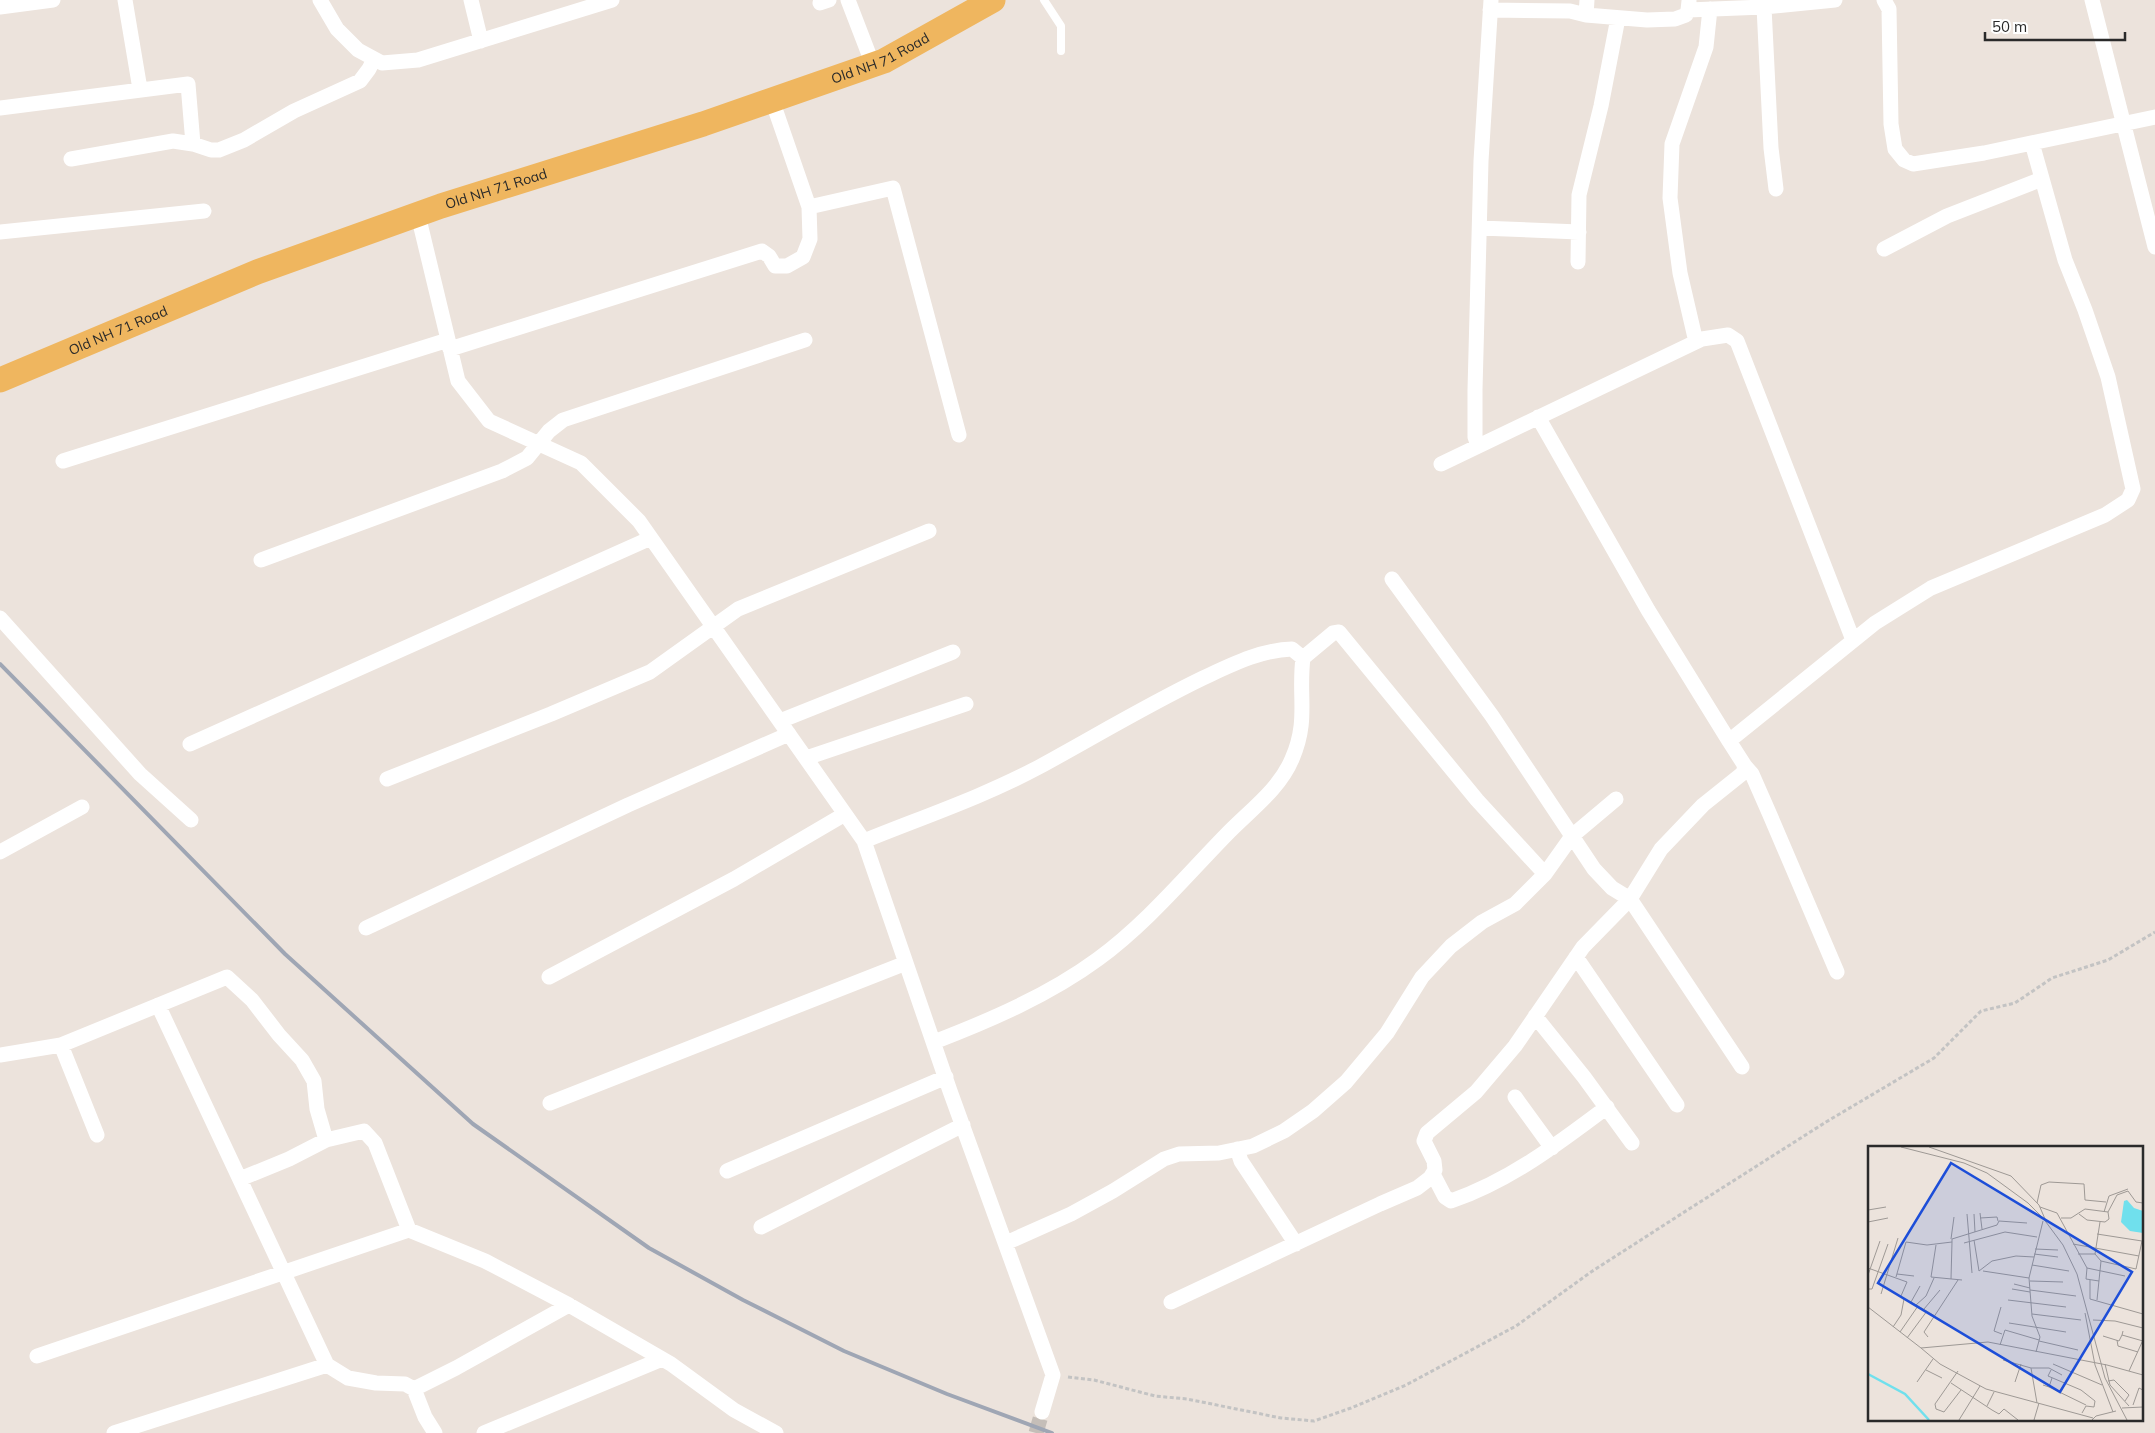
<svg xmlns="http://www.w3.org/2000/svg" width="2155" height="1433" viewBox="0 0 2155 1433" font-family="Mulish,sans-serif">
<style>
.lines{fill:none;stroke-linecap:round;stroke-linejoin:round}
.street-tunnel{stroke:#c5beb8;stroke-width:15;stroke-dasharray:15 8;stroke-linecap:butt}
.path{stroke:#c3c3c3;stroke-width:3;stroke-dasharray:4 2.5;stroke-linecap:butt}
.lane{stroke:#fff;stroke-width:8}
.street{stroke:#fff;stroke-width:15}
.primary{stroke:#efb65f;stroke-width:25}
.rail{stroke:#9fa6b4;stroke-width:4}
.labels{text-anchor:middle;stroke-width:4.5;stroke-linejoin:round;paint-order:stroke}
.street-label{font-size:14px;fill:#2a2a2a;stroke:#fff}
.inset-river{fill:none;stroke:#70e0ed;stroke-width:2.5}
.inset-road{fill:none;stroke:#9e9995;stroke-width:1}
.view{fill:#1d4ed8;fill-opacity:0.15;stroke:#1d4ed8;stroke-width:2.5}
.inset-edge{fill:none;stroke:#2a2a2a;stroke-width:2.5}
</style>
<rect width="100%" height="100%" fill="#ece3dc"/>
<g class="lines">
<path class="street-tunnel" d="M1036,1433l6,-21"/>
<path class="path" d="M1068,1377l26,3 61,16 32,3 94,19 33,3 37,-13 55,-23 110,-59 75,-54 98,-63 137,-87 108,-64 47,-47 34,-8 37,-25 56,-18 47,-28"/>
<path class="lane" d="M1044,0l17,26v25"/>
<path class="street" d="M125,0l15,89
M320,0l17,29 21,21 24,13 36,-3 194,-60
M471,0l10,41
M848,0l25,65
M1884,0l5,9 2,115 4,25 9,11 9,4 71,-11 171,-36
M2092,0l63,247
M1689,1l-1,9 76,-3
M820,3l9,-3
M0,7l53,-7
M1490,10l80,1 16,4 61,5 28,-1 11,-4 2,-5
M1586,15l1,-15
M0,108l188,-24 5,60
M71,159l102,-18 20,3 18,6h8l25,-10 50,-29 66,-30 9,-12 5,-10
M1776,189l-5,-41 -7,-141 71,-7
M809,207l84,-19 66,247
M418,215l40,166 31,40 92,42 58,58 225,320 86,250 103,284 -11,37
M1480,228l99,4
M0,232l204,-21
M1884,249l63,-33 95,-37
M1578,262l1,-67 22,-89 17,-88
M1696,342l-16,-69 -10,-75 2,-54 34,-97 4,-38
M450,349l312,-98 7,5 6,10h12l16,-9 7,-18 -1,-32 -37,-107
M1538,417l110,193 81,131 146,-118 56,-35 174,-73 23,-15 5,-11 -25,-112 -23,-67 -20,-50 -33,-117
M1478,446l-3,-9v-47l6,-229 10,-161
M63,461l385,-121
M1441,464l261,-125 26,-4 9,6 116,299
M261,560l241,-89 25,-13 22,-27 14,-11 242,-80
M1392,579l100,137 102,153 18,19 18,11 112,168
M0,618l140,156 51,46
M780,721l173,-69
M190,744l461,-206
M806,758l160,-54
M1745,766l7,8 18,41 67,157
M387,779l164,-65 99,-42 88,-63 191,-78
M864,841c59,-24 119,-44 175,-74 55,-30 108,-62 164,-89 28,-13 57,-28 89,-29l11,9
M0,852l82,-45
M366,928l262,-123 161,-71
M1576,957l101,148
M549,977l185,-98 111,-65
M158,1005l169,360 21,13 28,5 29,1 9,5 11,28 10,16
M1535,1016l49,61 48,66
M934,1042c57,-22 115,-47 164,-83 48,-35 87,-82 128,-124 23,-24 53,-45 66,-76 17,-39 6,-63 11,-101l30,-25 6,-1 138,168 68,74
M61,1045l36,90
M0,1055l61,-10 166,-68 25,23 27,35 23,25 12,21 3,28 9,31
M1515,1097l37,51
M550,1103l356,-140
M1237,1149l4,12 55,83
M727,1171l219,-94
M1433,1174l12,23 6,4c58,-20 107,-57 156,-94
M240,1179l49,-20 37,-19 38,-9 11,12 34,87
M761,1227l202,-102
M1006,1243l65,-29 42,-23 51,-32 15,-5 40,-1 34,-7 31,-15 29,-20 33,-29 41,-49 35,-56 29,-31 31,-24 33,-18 30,-30 27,-38 44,-37
M1171,1302l209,-98 37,-16 13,-10 5,-8 -1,-9 -10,-20 3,-8 49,-41 39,-46 68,-99 47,-48 31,-50 42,-44 40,-32 2,-7 -16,-25
M37,1356l372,-126 76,31 84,44 102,59 63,46 42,23
M414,1389l42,-21 113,-63
M114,1433l213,-68
M484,1433l178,-74"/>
<path class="primary" id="s1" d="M0,380l257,-108 184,-66 262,-82 181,-63 109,-61"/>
<path class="rail" d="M0,664l285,290 188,170 176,124 94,52 101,51 103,43 105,39"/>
</g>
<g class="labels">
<g class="street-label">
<text dy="5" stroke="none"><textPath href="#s1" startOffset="938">Old NH 71 Road</textPath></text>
<text dy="5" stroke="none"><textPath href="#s1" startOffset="532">Old NH 71 Road</textPath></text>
<text dy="5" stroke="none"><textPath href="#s1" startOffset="128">Old NH 71 Road</textPath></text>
</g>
</g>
<g transform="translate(1868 1146)">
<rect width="275" height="275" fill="#ece3dc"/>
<path d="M259,54l7,8 9,3v22l-13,-2 -9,-9 3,-21z" fill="#70e0ed"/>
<path class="inset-river" d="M0,228l37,20 24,26"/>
<path class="inset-road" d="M33,1l63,16 23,10 41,30 15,15 20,27 14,29 28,104 22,42M61,1l82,29 28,29 6,14M169,57l4,-18 8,-3 35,2 1,16 21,2M172,61l17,6 30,55 38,8M0,64l18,-3M236,66l5,-16 19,-7M112,67l2,16M99,68l5,59M106,68l1,18M211,68l8,6 18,2 4,-3 -1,-7M112,72l17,-1 1,4M193,72h10l14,-9 23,3 9,-17 11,-4 8,11 7,1M0,76l20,-4M229,88l45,7 -6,28 -35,-8M83,93l3,-22M106,94l5,31 13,-10 24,-5 18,1M84,96v-3l45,-14 2,-4 28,2M96,97l41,-11 32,5M205,98l66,12M68,99l-5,32 31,3M167,103l23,1M166,108l24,3M210,108h17M164,119l37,6M0,122l39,14 -6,14 3,3M219,122l-1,11 13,2M115,125l46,7M29,128l17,2M0,129l12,-34M28,131l10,-35 21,3 25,-3 -1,37M222,134v19l53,15M162,135l33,1M146,138l16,4M0,143h4l16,-45M144,143l18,3M162,144l46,6M13,148l17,-56M140,154l58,7M229,154l4,-39 -6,-7 5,-32M48,159l10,-9 8,-18M50,160l17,10M0,161l53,41 67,-6 119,23 36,10M133,161l-7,24 8,3M56,163l16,-19M217,167l10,52 18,47M164,168l49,6M225,174l22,1 28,7M141,177l57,9M25,181l8,-12 3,-16 7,3 9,-16M255,185l-1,4 21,6M32,186l18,-26 -7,-4M235,190l16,5 3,-6M60,191l-4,-5 34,-52M39,192l20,-27M249,194l1,6 20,6M171,195l39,9M132,199l5,-15 34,10M53,202l19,16 46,25 107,29M168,206l4,-15 -8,-21 -3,-38 14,-57M135,214l28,8 6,35M185,218l49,21M237,218l5,21 19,21M163,222h18l13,7M58,224l16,8M183,224l-3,6 33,14 14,11 -1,6 -8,-1 -4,7M90,225l-23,33 1,5 8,3 17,-22M261,225l14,-31M240,235l6,-1 15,15 -4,6M49,236l16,-23M147,236l6,-18M83,237l41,27 7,4 5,-5 14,11M175,239l6,2 3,-9M181,241l37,18M265,259l6,-17 4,2M119,260l7,-14M254,262l21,-1M91,274l21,-34M166,274l5,-17M224,274l4,-4 20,-5"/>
<path class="view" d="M83,17l181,109 -72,120 -182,-109z"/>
<rect width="275" height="275" class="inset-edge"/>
</g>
<path d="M1985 32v8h140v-8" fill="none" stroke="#2a2a2a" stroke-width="2.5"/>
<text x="1992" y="32" font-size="15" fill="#2a2a2a" stroke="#ffffff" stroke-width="4" paint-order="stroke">50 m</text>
</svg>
